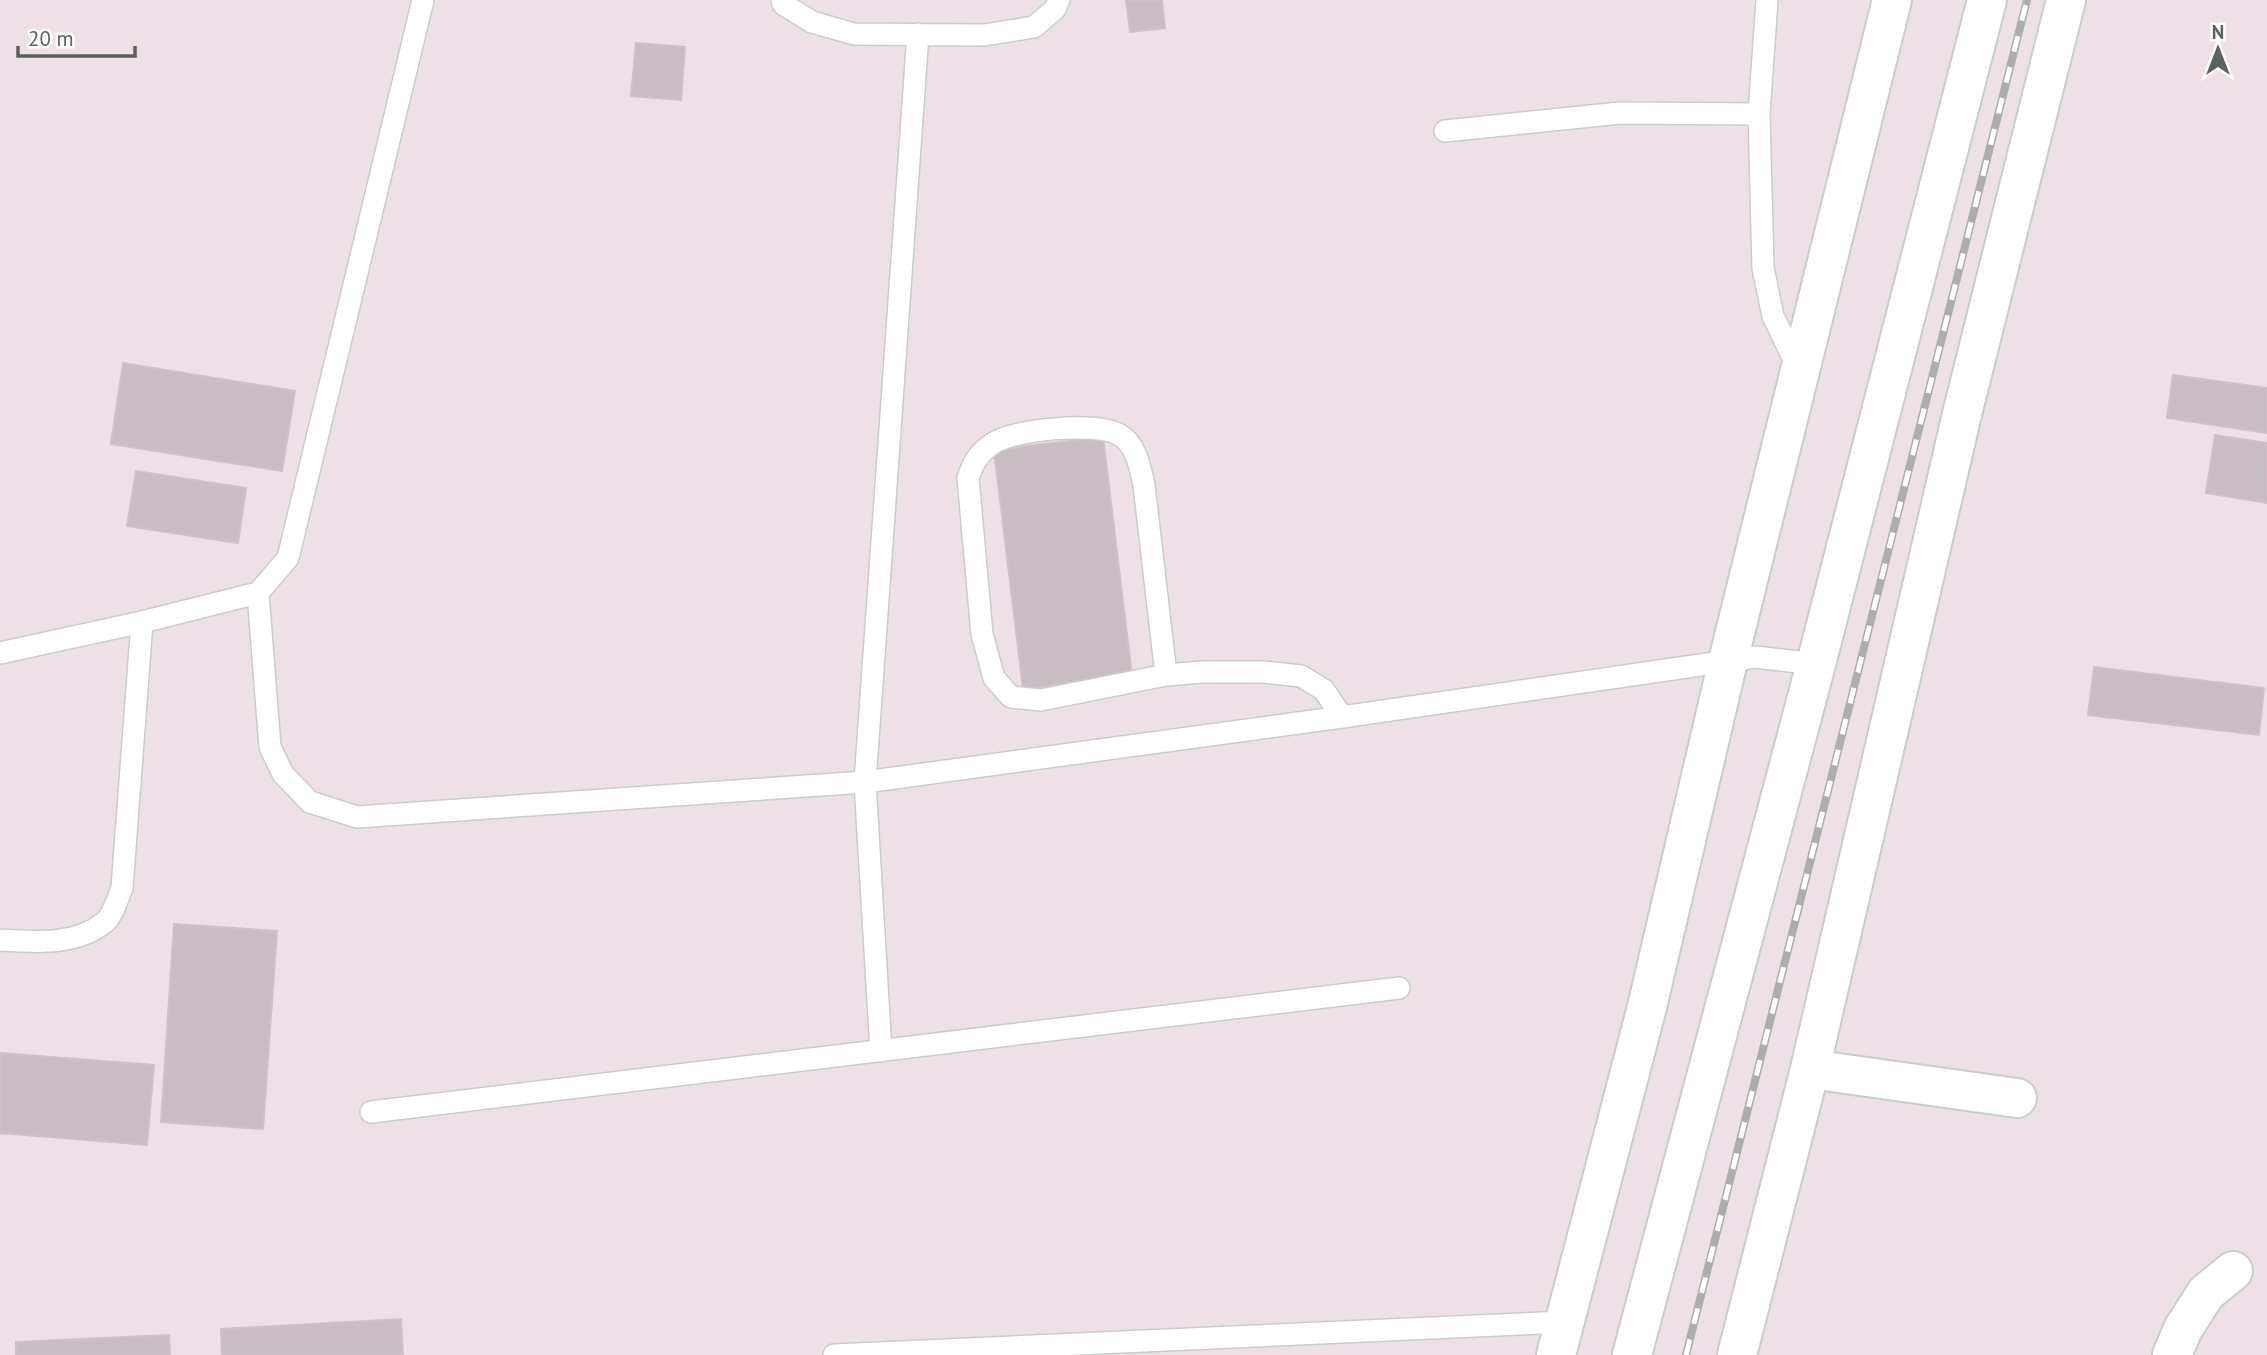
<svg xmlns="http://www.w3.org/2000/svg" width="2267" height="1355" viewBox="0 0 2267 1355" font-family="'PT Sans',sans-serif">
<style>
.building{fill:#c7bdc3;stroke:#d1bfc9;stroke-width:2}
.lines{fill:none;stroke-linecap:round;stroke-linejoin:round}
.service-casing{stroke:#c7cfca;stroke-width:24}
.minor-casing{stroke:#c7cfca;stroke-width:42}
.service{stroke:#fff;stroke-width:21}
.minor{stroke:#fff;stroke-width:38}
.rail-casing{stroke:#acaeac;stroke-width:8}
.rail{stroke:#fff;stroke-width:5;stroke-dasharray:16;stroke-linecap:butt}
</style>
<rect width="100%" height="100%" fill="#ede0e6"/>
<path class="building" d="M1126,0h36l3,28 -35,4z
M636,43l49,4 -4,53 -50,-4z
M123,363l172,28 -13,80 -171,-27z
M2173,375l94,13v45l-100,-15z
M2215,435l52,8v60l-61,-10z
M1103,437l29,239 -109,13 -29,-239z
M136,471l110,17 -8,55 -111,-17z
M2094,667l170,21 -5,47 -171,-20z
M174,924l103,7 -14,198 -102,-7z
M0,1053l154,12 -7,80 -147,-12z
M401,1319l2,36h-181l-1,-26z
M169,1335l1,20h-154v-13z"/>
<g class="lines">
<defs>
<path id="service" d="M782,0l1,4 29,18 42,12 130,1 50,-8 21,-18 4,-9
M1767,0l-8,114 4,154 10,48 26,54
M1445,131l175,-18 139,1
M258,593l12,154 13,27 27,28 47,15 508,-35 477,-65 386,-56 27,-4 61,7
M0,653l142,-31 116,-29 30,-35 135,-558
M1166,675l-22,-190c-4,-18 -8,-42 -26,-51 -24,-12 -105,-5 -126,10 -14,10 -19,19 -24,34l14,156 12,44 17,19 30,3 125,-25 36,-3h62l37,4 23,14 18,27
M0,940c35,2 76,6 105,-18 8,-7 13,-24 17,-34l20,-266
M881,1051l-16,-269 53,-748
M371,1112l1028,-124
M834,1355l730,-33"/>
<path id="minor" d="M1810,1069l207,29
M1556,1355l91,-348 81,-346 164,-661
M1632,1355l184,-691 171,-664
M1737,1355l73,-286 152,-655 104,-414
M2172,1355l11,-26 23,-36 27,-22"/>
</defs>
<use href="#service" class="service-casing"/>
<use href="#minor" class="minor-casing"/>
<use href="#service" class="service"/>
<use href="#minor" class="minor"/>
<defs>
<path id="rail" d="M1686,1355l341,-1355"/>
</defs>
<use href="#rail" class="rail-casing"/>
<use href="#rail" class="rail"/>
</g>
<g transform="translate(2218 49)" stroke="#ffffff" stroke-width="5" paint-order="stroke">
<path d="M0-5L12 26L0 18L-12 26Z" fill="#59625c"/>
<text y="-10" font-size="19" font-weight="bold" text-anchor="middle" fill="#59625c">N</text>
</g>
<path d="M18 46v10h117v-10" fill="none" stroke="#59625c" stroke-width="3.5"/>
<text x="28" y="46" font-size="21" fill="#59625c" stroke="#ffffff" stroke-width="5" paint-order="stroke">20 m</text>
</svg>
